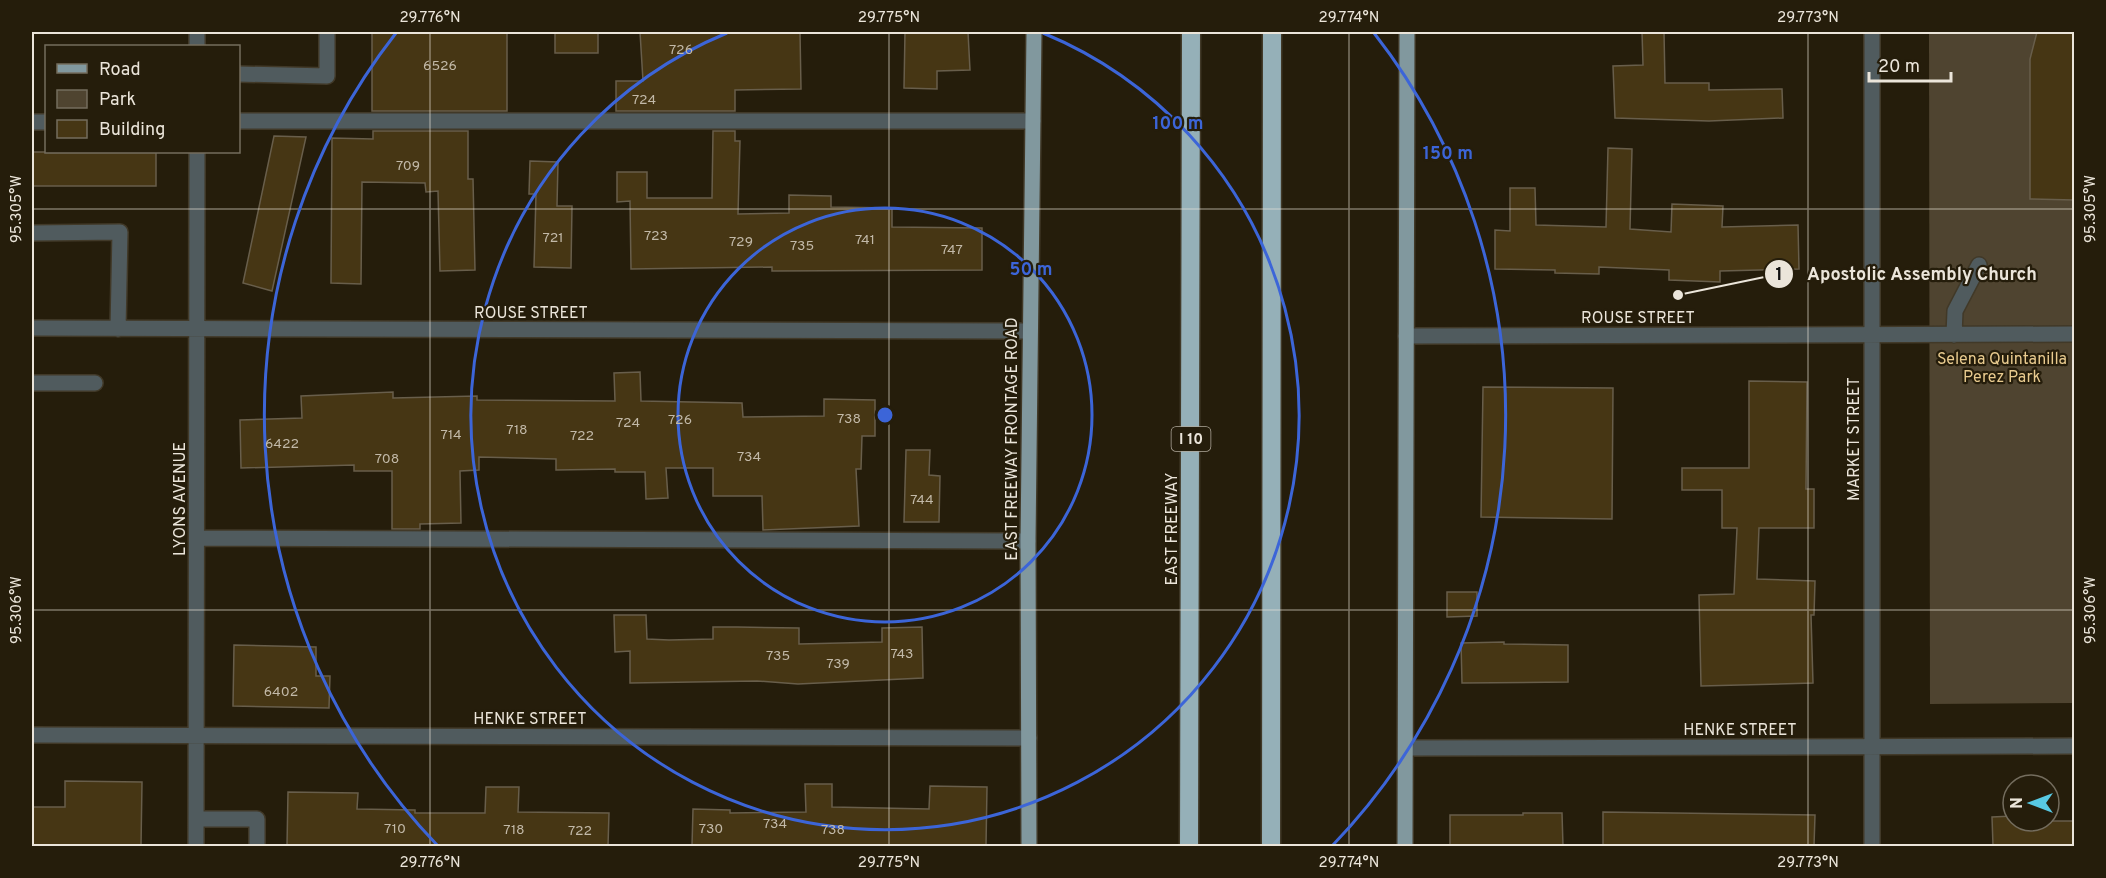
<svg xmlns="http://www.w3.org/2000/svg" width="2106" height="878" viewBox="0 0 2106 878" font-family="Overpass,sans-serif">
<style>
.green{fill:#4f4430}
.building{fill:#463614;stroke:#685e4b;stroke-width:1.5}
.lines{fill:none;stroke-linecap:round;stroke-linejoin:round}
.minor-casing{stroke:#413928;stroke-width:18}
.major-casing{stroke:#413928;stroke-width:18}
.highway-casing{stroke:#413928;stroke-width:21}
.minor{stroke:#505b5e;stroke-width:15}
.major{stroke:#81989e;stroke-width:15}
.highway{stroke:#95b0b8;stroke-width:18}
.ticks{fill:none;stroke:#ebe5da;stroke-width:1.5;stroke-opacity:0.45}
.ring{fill:none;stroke:#3c65d8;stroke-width:3}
.labels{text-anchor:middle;stroke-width:4.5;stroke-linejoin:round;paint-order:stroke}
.number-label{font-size:14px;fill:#c2b9a8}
.shield{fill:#251d0b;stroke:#b0a99c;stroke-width:1.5}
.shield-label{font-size:15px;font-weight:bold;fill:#ebe5da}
.street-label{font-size:16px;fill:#ebe5da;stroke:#251d0b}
.park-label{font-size:16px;fill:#e9cb8f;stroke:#251d0b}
.centre{fill:#3c65d8;stroke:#251d0b;stroke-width:3}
.ring-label{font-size:18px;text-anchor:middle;font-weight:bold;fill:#3c65d8;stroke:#251d0b;stroke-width:4.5;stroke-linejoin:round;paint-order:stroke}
.leader{fill:none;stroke:#ebe5da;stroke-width:2}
.callout-dot{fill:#ebe5da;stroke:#251d0b;stroke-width:2}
.mark-label{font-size:18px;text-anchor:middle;font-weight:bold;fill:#111}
.callout-label{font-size:18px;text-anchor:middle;font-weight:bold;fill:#ebe5da;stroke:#251d0b;stroke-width:4.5;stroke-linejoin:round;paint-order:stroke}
.neatline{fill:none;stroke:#ebe5da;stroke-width:2}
.ticks-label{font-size:15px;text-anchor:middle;fill:#ebe5da}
</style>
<rect width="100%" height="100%" fill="#251d0b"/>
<path class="green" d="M1929,32h145v671l-144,1z"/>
<path class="building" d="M372,32h135v79h-135z
M555,32h43v21h-43z
M640,32h160l1,57 -66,1v21h-119v-30h27z
M905,32h63l2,38 -33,1v18l-33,-1z
M1642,32h22l1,51h44v7l73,-1 1,29 -74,3 -94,-3 -2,-52 30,-1z
M2037,32h37v168l-44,-1v-140z
M373,131h95v48h5l2,91 -35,1 -2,-80 -12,1 -1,-9 -63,-1 -1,102 -30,-1 1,-145 41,1z
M713,131h22v10h5l-2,73 51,-1v-18l42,1v11l61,1v19l90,1v42l-210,1v-4l-141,2 -1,-68 -13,1v-30h30v26h65z
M274,136l32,1 -34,154 -29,-8z
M1608,148l24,1 -2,80 41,3 1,-28 51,2 -1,21 76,-2 1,44 -79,2v11l-51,-2v-10l-70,-3v7l-44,-1v-3l-60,-1v-39l15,1v-43h25l1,37 70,2z
M32,152h124v34h-124z
M530,161l28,1 -1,44h15l-1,62 -37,-1 2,-73h-7z
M640,372l1,29 101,2 1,14 81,-1v-17l51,1v36h-13l-1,33h-5l3,57 -96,4 -1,-34h-49v-28h-47l2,30 -22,1 -1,-27h-30v-3l-59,1v-11l-77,-2v13l-19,1 1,52 -41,1v5h-28v-58h-38v-6l-113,3 -1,-48 62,-2 -1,-22 92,-4v6l84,-2v4l138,1 -1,-28z
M1749,381l58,1 -1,107h8v39h-55l-2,51 58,2 -1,34h-3l2,68 -112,3 -2,-91 35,-1 3,-66h-15v-38h-40v-22h67z
M1483,387l130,1 -1,131 -131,-2z
M906,450h24l-1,25 11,1 -1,46h-35z
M1447,592h30v24l-30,1z
M614,615h32l1,24 22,1 44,-1v-12h24l62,1v16l83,-2v-14l40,-1 1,51 -125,6 -41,-3 -127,2v-32l-15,1z
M1504,642v2l64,1v37l-106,1 -1,-40z
M234,645l82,2v29h14l-1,32 -96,-2z
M65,781l77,1 -1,64h-108v-39h32z
M805,784h27v23l97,2 1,-23 57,1 -1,59h-294l1,-37 37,1v3l76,-1z
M486,787h33l-1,25 91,1 -1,33h-321l1,-54 70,1 -1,16 58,1v3h70z
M1603,812l212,3 -1,31h-211z
M1523,813h39l1,33h-113v-31h73z
M2013,816v5h61v25h-81l-1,-29z"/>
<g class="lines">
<defs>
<path id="minor" d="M197,32v14
M238,74l89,2v-44
M238,121h795
M32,122h14
M32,233l88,-1 -2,97
M32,328l998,3
M1954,335l1,-24 24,-46
M1406,336l668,-2
M32,383h63
M197,538l831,3
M32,735l997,3
M1406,748l668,-2
M196,819h61v27
M196,846l1,-694
M1872,846v-814"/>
<path id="major" d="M1029,846l-1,-305 6,-509
M1405,846l2,-814"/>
<path id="highway" d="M1189,846l2,-814
M1271,846l1,-814"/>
</defs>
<use href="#minor" class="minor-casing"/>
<use href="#major" class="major-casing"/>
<use href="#highway" class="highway-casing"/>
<use href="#minor" class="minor"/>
<use href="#major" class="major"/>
<use href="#highway" class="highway"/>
</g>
<path class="ticks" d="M430,32v814M889,32v814M1349,32v814M1808,32v814M32,209h2042M32,610h2042"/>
<g class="ring">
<circle cx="885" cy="415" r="207"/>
<path d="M1043 33A414 414 0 1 1 727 33"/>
<path d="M438 846A621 621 0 0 1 396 33M1374 33A621 621 0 0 1 1332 846"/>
</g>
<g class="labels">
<g class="number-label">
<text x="681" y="54">726</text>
<text x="440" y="70">6526</text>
<text x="644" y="104">724</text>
<text x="408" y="170">709</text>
<text x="656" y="240">723</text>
<text x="553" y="242">721</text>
<text x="865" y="244">741</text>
<text x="741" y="246">729</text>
<text x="802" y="250">735</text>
<text x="952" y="254">747</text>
<text x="849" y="423">738</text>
<text x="680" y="424">726</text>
<text x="628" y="427">724</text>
<text x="517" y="434">718</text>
<text x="451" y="439">714</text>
<text x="582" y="440">722</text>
<text x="282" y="448">6422</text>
<text x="749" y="461">734</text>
<text x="387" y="463">708</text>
<text x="922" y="504">744</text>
<text x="902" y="658">743</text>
<text x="778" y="660">735</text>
<text x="838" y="668">739</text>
<text x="281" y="696">6402</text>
<text x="775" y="828">734</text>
<text x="395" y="833">710</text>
<text x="711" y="833">730</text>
<text x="514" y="834">718</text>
<text x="833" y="834">738</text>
<text x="580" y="835">722</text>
</g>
<rect class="shield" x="1171.5" y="427" width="39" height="24" rx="4.5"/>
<g class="shield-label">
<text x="1191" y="444">I 10</text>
</g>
<g class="street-label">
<text x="531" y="318">ROUSE STREET</text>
<text x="1638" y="323">ROUSE STREET</text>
<text transform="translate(1011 439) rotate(-90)" y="6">EAST FREEWAY FRONTAGE ROAD</text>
<text transform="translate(1853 439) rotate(-90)" y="6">MARKET STREET</text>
<text transform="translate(179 499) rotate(-90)" y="6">LYONS AVENUE</text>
<text transform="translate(1171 529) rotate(-90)" y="6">EAST FREEWAY</text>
<text x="530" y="724">HENKE STREET</text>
<text x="1740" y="735">HENKE STREET</text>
</g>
<g class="park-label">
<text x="2002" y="364">Selena Quintanilla<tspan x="2002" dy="18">Perez Park</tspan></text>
</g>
</g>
<circle cx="885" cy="415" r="9" class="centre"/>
<g class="ring-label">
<text x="1178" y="129">100 m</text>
<text x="1448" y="159">150 m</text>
<text x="1031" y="275">50 m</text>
</g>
<path class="leader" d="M1678 295L1779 274"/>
<g class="callout-dot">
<circle cx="1678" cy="295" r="6"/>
<circle cx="1779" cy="274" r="15"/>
</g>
<g class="mark-label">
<text x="1779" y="280">1</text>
</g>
<g class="callout-label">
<text x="1922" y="280">Apostolic Assembly Church</text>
</g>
<rect width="2106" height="878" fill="none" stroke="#251d0b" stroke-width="66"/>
<rect x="45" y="45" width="195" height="108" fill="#251d0b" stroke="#746d5e" stroke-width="1.5"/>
<rect x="57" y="64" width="30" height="9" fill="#81989e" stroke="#746d5e" stroke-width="1.5"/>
<text x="99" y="75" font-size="18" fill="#ebe5da">Road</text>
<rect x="57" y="90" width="30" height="18" fill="#4f4430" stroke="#746d5e" stroke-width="1.5"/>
<text x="99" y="105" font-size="18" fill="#ebe5da">Park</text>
<rect x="57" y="120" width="30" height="18" fill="#463614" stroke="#746d5e" stroke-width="1.5"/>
<text x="99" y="135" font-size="18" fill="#ebe5da">Building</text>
<g transform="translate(2031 803) rotate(270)"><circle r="28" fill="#251d0b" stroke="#746d5e" stroke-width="1.5"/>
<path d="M0-4.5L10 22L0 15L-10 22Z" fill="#58c9e3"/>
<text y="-9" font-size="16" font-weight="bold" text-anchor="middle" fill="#ebe5da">N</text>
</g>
<path d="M1869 72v9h82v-9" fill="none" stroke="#ebe5da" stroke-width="3"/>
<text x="1878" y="72" font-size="18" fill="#ebe5da" stroke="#251d0b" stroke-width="4.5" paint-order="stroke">20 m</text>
<rect x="33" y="33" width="2040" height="812" class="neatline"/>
<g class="ticks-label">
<text x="430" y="22">29.776°N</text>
<text x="889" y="22">29.775°N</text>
<text x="1349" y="22">29.774°N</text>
<text x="1808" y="22">29.773°N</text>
<text transform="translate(2090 209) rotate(-90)" y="5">95.305°W</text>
<text transform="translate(16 209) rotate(-90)" y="5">95.305°W</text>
<text transform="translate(2090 610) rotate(-90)" y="5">95.306°W</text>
<text transform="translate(16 610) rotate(-90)" y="5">95.306°W</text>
<text x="430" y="867">29.776°N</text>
<text x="889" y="867">29.775°N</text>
<text x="1349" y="867">29.774°N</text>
<text x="1808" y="867">29.773°N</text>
</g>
</svg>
